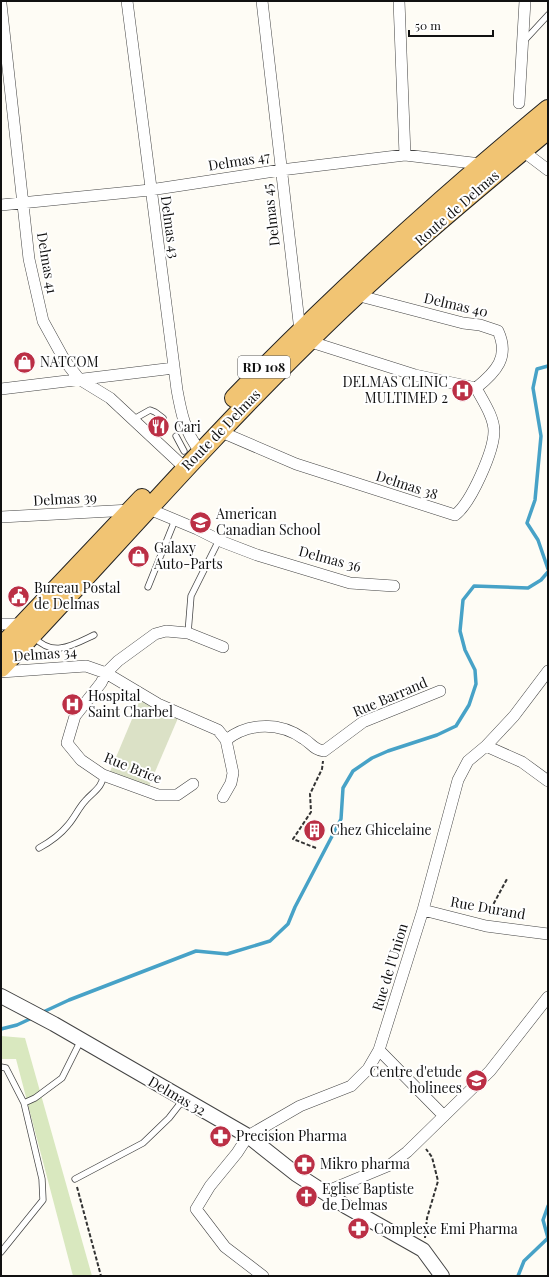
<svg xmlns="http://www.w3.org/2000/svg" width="549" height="1277" viewBox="0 0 549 1277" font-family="'Playfair Display',serif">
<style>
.green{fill:#d9e8bf}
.cemetery{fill:#dbe1c6}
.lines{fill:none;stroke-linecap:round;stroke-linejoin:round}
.stream{stroke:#47a2c7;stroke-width:3.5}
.service-casing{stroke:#444;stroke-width:7}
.minor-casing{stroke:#444;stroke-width:12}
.tertiary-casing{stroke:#444;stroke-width:16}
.primary-casing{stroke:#222;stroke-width:20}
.path{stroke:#333;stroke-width:2;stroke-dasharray:4 2;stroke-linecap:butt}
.service{stroke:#fff;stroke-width:5.5}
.minor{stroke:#fff;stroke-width:11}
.tertiary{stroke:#fff;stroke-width:14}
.primary{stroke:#f1c473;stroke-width:18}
.labels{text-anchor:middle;stroke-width:4;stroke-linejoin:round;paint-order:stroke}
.shield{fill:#fff;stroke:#585858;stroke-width:1}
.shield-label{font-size:13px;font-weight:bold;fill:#111}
.street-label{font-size:14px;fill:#111;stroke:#fff}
.poi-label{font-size:14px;fill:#111;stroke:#fff;text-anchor:start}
</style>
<rect width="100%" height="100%" fill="#fefcf5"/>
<path class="green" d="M1,1036l24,2 67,238h-19l-57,-217h-15z"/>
<path class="cemetery" d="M140,700l38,18 -29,68 -40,-12z"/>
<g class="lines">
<path class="stream" d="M548,366l-11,3 -4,19 8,48 -6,64 -8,23 11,17 10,29
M41,1013l28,-13 127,-49 31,3 43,-13 18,-17 7,-17 46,-88 2,-31 10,-17 19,-13 16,-7 49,-16 19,-9 13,-21 7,-21 -1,-14 -10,-20 -5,-19 3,-31 11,-14 54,2 13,-8 7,-8
M1,1029l16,-4 15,-7
M518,1276l6,-15 24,-23 -5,-18 5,-14"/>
<defs>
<path id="service" d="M524,41l24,-26
M134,419l16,-9 5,2 8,6
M176,436l8,15
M148,587l27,-67
M188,633l3,-37 28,-56
M34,637c19,21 39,8 60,-2
M39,848c11,-6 21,-13 29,-23 7,-8 11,-18 18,-25 7,-8 17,-13 17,-25
M1,1067l5,1 18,35 18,76 1,21 -42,52
M24,1103l11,-5 27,-20 19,-38
M75,1179l68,-36 26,-25 14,-18"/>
<path id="minor" d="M127,1l50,389c4,22 8,43 23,61
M262,1l38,330 8,10 107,34 61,13c20,-16 34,-31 22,-57l-18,-6 -17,-2 -107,-28
M399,1l6,154
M1,4l28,255 14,62 22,40 14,18 31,19 75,70
M519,103l6,-102
M523,151l25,19
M1,205l149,-15 131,-20 124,-15 76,9
M1,389l173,-21
M219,431l77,33 159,51c16,-12 39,-64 39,-84 0,-14 -11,-30 -18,-43
M1,517l148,-8 48,20 26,13 34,13 93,28 44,3
M1,624h21l2,2
M1,672l85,-6 20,7 52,31 60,26 8,10 7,33 -2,10 -8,14
M226,740c23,-18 54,-18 78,-1 8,5 10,11 20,12l39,-29 77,-31
M486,746l36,16 26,19
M193,784l-16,11h-19l-55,-20 -22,-15 -14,-17 8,-27 26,-33 5,-10 12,-12 37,-27 11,-3 22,2 35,14
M423,910l63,16 62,8
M379,1050l65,66
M325,1192l65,-27 17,-13 83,-81 58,-74
M263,1276l-38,-29 -29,-38 14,-23 27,-33 11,-17 52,-30 51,-20 17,-17 11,-19 44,-140 35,-130 10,-19 18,-15 28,-30 34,-45"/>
<path id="tertiary" d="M1,996l53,28 194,112 48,38 51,33 76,43 19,26"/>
<path id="primary" d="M234,398c99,-102 204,-198 314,-289
M1,647l141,-149
M1,668c103,-108 200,-221 307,-326 75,-75 158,-144 240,-212"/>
</defs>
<use href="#service" class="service-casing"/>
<use href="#minor" class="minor-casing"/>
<use href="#tertiary" class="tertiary-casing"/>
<use href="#primary" class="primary-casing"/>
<path class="path" d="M316,848l-23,-9 18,-27 -1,-18 12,-25 1,-8
M489,915l5,-12 13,-24
M77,1187l24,89
M425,1238l2,-20 11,-37 -6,-24 -6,-8"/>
<use href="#service" class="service"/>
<use href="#minor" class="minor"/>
<use href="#tertiary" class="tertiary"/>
<use href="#primary" class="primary"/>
</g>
<defs>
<symbol id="shop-disc" viewBox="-11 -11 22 22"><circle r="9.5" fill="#bb2f45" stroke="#fff"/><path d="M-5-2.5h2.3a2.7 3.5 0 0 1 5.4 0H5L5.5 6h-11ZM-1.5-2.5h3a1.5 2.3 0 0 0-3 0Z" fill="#fff"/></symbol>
<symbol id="hospital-disc" viewBox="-11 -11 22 22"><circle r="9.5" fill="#bb2f45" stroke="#fff"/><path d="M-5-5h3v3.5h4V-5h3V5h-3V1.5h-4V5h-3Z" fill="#fff"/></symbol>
<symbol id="restaurant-disc" viewBox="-11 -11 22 22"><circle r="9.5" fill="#bb2f45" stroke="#fff"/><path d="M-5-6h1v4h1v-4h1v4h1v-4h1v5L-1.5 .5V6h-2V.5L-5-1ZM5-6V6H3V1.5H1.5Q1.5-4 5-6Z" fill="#fff"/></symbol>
<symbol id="school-disc" viewBox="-11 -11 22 22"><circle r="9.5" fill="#bb2f45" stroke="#fff"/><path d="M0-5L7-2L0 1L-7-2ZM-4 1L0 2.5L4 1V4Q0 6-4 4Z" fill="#fff"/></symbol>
<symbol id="civic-disc" viewBox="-11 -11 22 22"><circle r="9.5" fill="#bb2f45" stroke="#fff"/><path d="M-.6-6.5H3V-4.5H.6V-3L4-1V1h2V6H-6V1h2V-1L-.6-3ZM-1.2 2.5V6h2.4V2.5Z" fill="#fff"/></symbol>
<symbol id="building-disc" viewBox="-11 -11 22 22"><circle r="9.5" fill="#bb2f45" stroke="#fff"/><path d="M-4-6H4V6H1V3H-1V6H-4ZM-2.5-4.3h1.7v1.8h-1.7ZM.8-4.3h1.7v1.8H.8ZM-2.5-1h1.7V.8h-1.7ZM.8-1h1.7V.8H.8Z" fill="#fff"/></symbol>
<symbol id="pharmacy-disc" viewBox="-11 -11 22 22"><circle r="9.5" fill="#bb2f45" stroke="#fff"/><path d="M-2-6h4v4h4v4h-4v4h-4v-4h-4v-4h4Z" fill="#fff"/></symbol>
<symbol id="church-disc" viewBox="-11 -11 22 22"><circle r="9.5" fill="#bb2f45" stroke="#fff"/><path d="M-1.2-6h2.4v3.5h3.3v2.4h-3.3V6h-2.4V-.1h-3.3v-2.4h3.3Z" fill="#fff"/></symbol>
</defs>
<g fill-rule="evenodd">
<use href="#shop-disc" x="12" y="350" width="25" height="25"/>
<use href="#hospital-disc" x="450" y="378" width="25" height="25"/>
<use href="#restaurant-disc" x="146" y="414" width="25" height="25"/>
<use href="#school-disc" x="188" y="510" width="25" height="25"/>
<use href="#shop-disc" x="126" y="544" width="25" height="25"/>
<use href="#civic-disc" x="6" y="584" width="25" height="25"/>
<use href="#hospital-disc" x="60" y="692" width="25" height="25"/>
<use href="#building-disc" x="302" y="818" width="25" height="25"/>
<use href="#school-disc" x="464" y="1068" width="25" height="25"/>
<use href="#pharmacy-disc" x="208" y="1124" width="25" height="25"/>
<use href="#pharmacy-disc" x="292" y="1152" width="25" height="25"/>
<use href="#church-disc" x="294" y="1184" width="25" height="25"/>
<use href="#pharmacy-disc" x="346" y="1216" width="25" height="25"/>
</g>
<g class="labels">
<rect class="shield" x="238" y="356" width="52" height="22" rx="3"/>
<g class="shield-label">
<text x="264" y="372">RD 108</text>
</g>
<g class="street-label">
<text transform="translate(239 161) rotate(-9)" y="5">Delmas 47</text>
<text transform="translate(457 208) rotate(-41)" y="5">Route de Delmas</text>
<text transform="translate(271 215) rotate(-97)" y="5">Delmas 45</text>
<text transform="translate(170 227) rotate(82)" y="5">Delmas 43</text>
<text transform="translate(47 263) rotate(80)" y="5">Delmas 41</text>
<text transform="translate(456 305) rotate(13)" y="5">Delmas 40</text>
<text transform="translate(221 430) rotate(-46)" y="5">Route de Delmas</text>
<text transform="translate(407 485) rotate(18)" y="5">Delmas 38</text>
<text transform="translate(65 499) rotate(-3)" y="5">Delmas 39</text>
<text transform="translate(330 559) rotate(15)" y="5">Delmas 36</text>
<text transform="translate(45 654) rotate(-4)" y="5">Delmas 34</text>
<text transform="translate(390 697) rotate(-23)" y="5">Rue Barrand</text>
<text transform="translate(133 768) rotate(22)" y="5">Rue Brice</text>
<text transform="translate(488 908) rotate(10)" y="5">Rue Durand</text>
<text transform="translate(390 967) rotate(-73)" y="5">Rue de l'Union</text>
<text transform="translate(177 1096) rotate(30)" y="5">Delmas 32</text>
</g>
<g class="poi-label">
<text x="40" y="367">NATCOM</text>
<text x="448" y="387" text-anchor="end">DELMAS CLINIC<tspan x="448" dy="16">MULTIMED 2</tspan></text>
<text x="174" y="432">Cari</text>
<text x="216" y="519">American<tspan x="216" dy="16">Canadian School</tspan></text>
<text x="154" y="553">Galaxy<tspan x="154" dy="16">Auto-Parts</tspan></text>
<text x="34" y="593">Bureau Postal<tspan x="34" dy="16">de Delmas</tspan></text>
<text x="88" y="701">Hospital<tspan x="88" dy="16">Saint Charbel</tspan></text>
<text x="330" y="835">Chez Ghicelaine</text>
<text x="462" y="1077" text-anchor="end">Centre d'etude<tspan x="462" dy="16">holinees</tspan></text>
<text x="236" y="1141">Precision Pharma</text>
<text x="320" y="1169">Mikro pharma</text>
<text x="322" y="1194">Eglise Baptiste<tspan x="322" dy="16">de Delmas</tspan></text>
<text x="374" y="1234">Complexe Emi Pharma</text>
</g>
</g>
<rect width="549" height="1277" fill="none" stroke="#111111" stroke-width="4"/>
<path d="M409 30v6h84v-6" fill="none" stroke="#111111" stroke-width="2"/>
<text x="415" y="30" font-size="12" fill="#111111" stroke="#ffffff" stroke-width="3" paint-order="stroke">50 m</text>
</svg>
